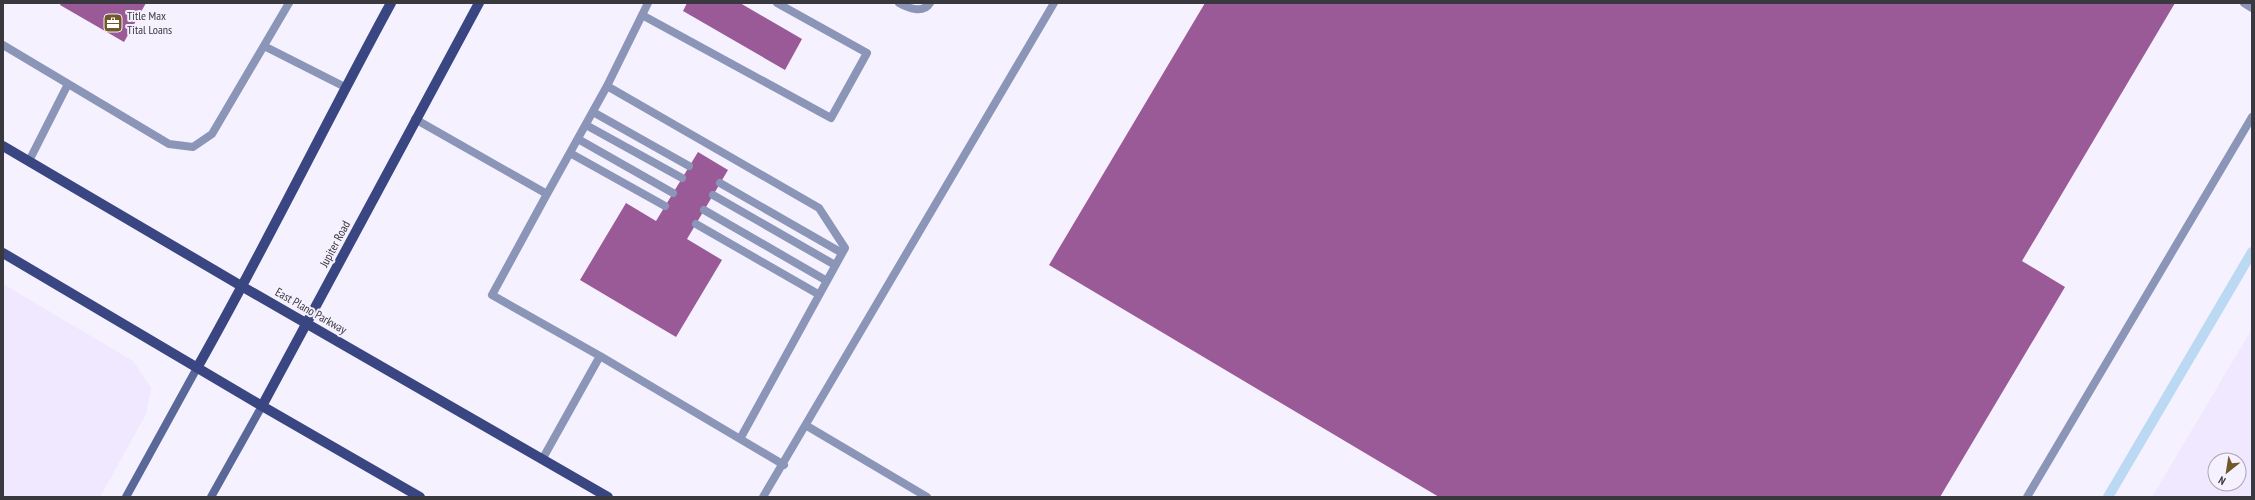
<svg xmlns="http://www.w3.org/2000/svg" width="2255" height="500" viewBox="0 0 2255 500" font-family="'PT Sans Narrow',sans-serif">
<style>
.built{fill:#efe8ff;fill-rule:evenodd}
.lines{fill:none;stroke-linecap:round;stroke-linejoin:round}
.stream{stroke:#bbd9f2;stroke-width:10}
.building{fill:#9a5a97}
.lane{stroke:#8b95b8;stroke-width:8}
.secondary{stroke:#5a6799;stroke-width:8}
.primary{stroke:#394682;stroke-width:10}
.labels{text-anchor:middle;stroke-width:4;stroke-linejoin:round;paint-order:stroke}
.poi-label{font-size:12px;fill:#3a383f;stroke:#f5f1fe;text-anchor:start}
.street-label{font-size:12px;fill:#3a383f;stroke:#f5f1fe}
</style>
<rect width="100%" height="100%" fill="#f5f1fe"/>
<path class="built" d="M3,284l130,77 18,27 -5,26 -46,83h-97z
M2252,329v168h-100zM2215,460h24v24h-24z"/>
<g class="lines">
<path class="stream" d="M2108,497l144,-245"/>
</g>
<path class="building" d="M61,3h85l-22,39 -64,-37z
M687,3h53l62,36 -17,31 -102,-59z
M1205,3h970l-153,258 43,26 -125,210h-501l-390,-232z
M698,152l30,18 -41,69 35,21 -46,77 -96,-57 46,-77 30,18z"/>
<g class="lines">
<path class="lane" d="M899,3c9,5 24,11 31,0
M2244,3l8,5
M642,15l189,103 36,-65 -90,-50
M3,45l166,99 24,3 19,-13 77,-131
M264,46l81,41
M607,86l212,122 26,40 -105,191
M593,112l96,54
M415,119l132,75 -55,101 108,61
M586,125l96,53
M578,139l95,54
M570,153l95,53
M29,161l39,-77
M720,183l122,70
M547,194l60,-108 41,-83
M713,195l122,70
M704,210l123,71
M696,224l122,70
M807,426l120,71
M543,458l57,-102 184,109
M763,497l291,-494
M2027,497l225,-380"/>
<path class="secondary" d="M126,497l71,-129
M211,497l51,-91"/>
<path class="primary" d="M3,146l240,141 365,210
M3,253l259,153 158,91
M197,368c68,-120 128,-244 194,-365
M262,406l217,-403"/>
</g>
<defs>
<symbol id="office-square" viewBox="-11 -11 22 22"><rect x="-9" y="-9" width="18" height="18" rx="4" fill="#715829" stroke="#f5f1fe"/><path d="M-6-3h4V-5.5h4V-3h4V5H-6ZM-1-4.5V-3h2v-1.5ZM-6 0V1H6V0Z" fill="#fff"/></symbol>
</defs>
<g fill-rule="evenodd">
<use href="#office-square" x="102" y="12" width="22" height="22"/>
</g>
<g class="labels">
<g class="poi-label">
<text x="127" y="20">Title Max<tspan x="127" dy="14">Tital Loans</tspan></text>
</g>
<g class="street-label">
<text transform="translate(335 244) rotate(-62)" y="4">Jupiter Road</text>
<text transform="translate(311 311) rotate(30)" y="4">East Plano Parkway</text>
</g>
</g>
<rect width="2255" height="500" fill="none" stroke="#3a383f" stroke-width="8"/>
<g transform="translate(2227 472) rotate(210)"><circle r="19" fill="#f5f1fe" stroke="#aaa7b2"/>
<path d="M0-3L7 15L0 10L-7 15Z" fill="#715829"/>
<text y="-6" font-size="11" font-weight="bold" text-anchor="middle" fill="#3a383f">N</text>
</g>
</svg>
